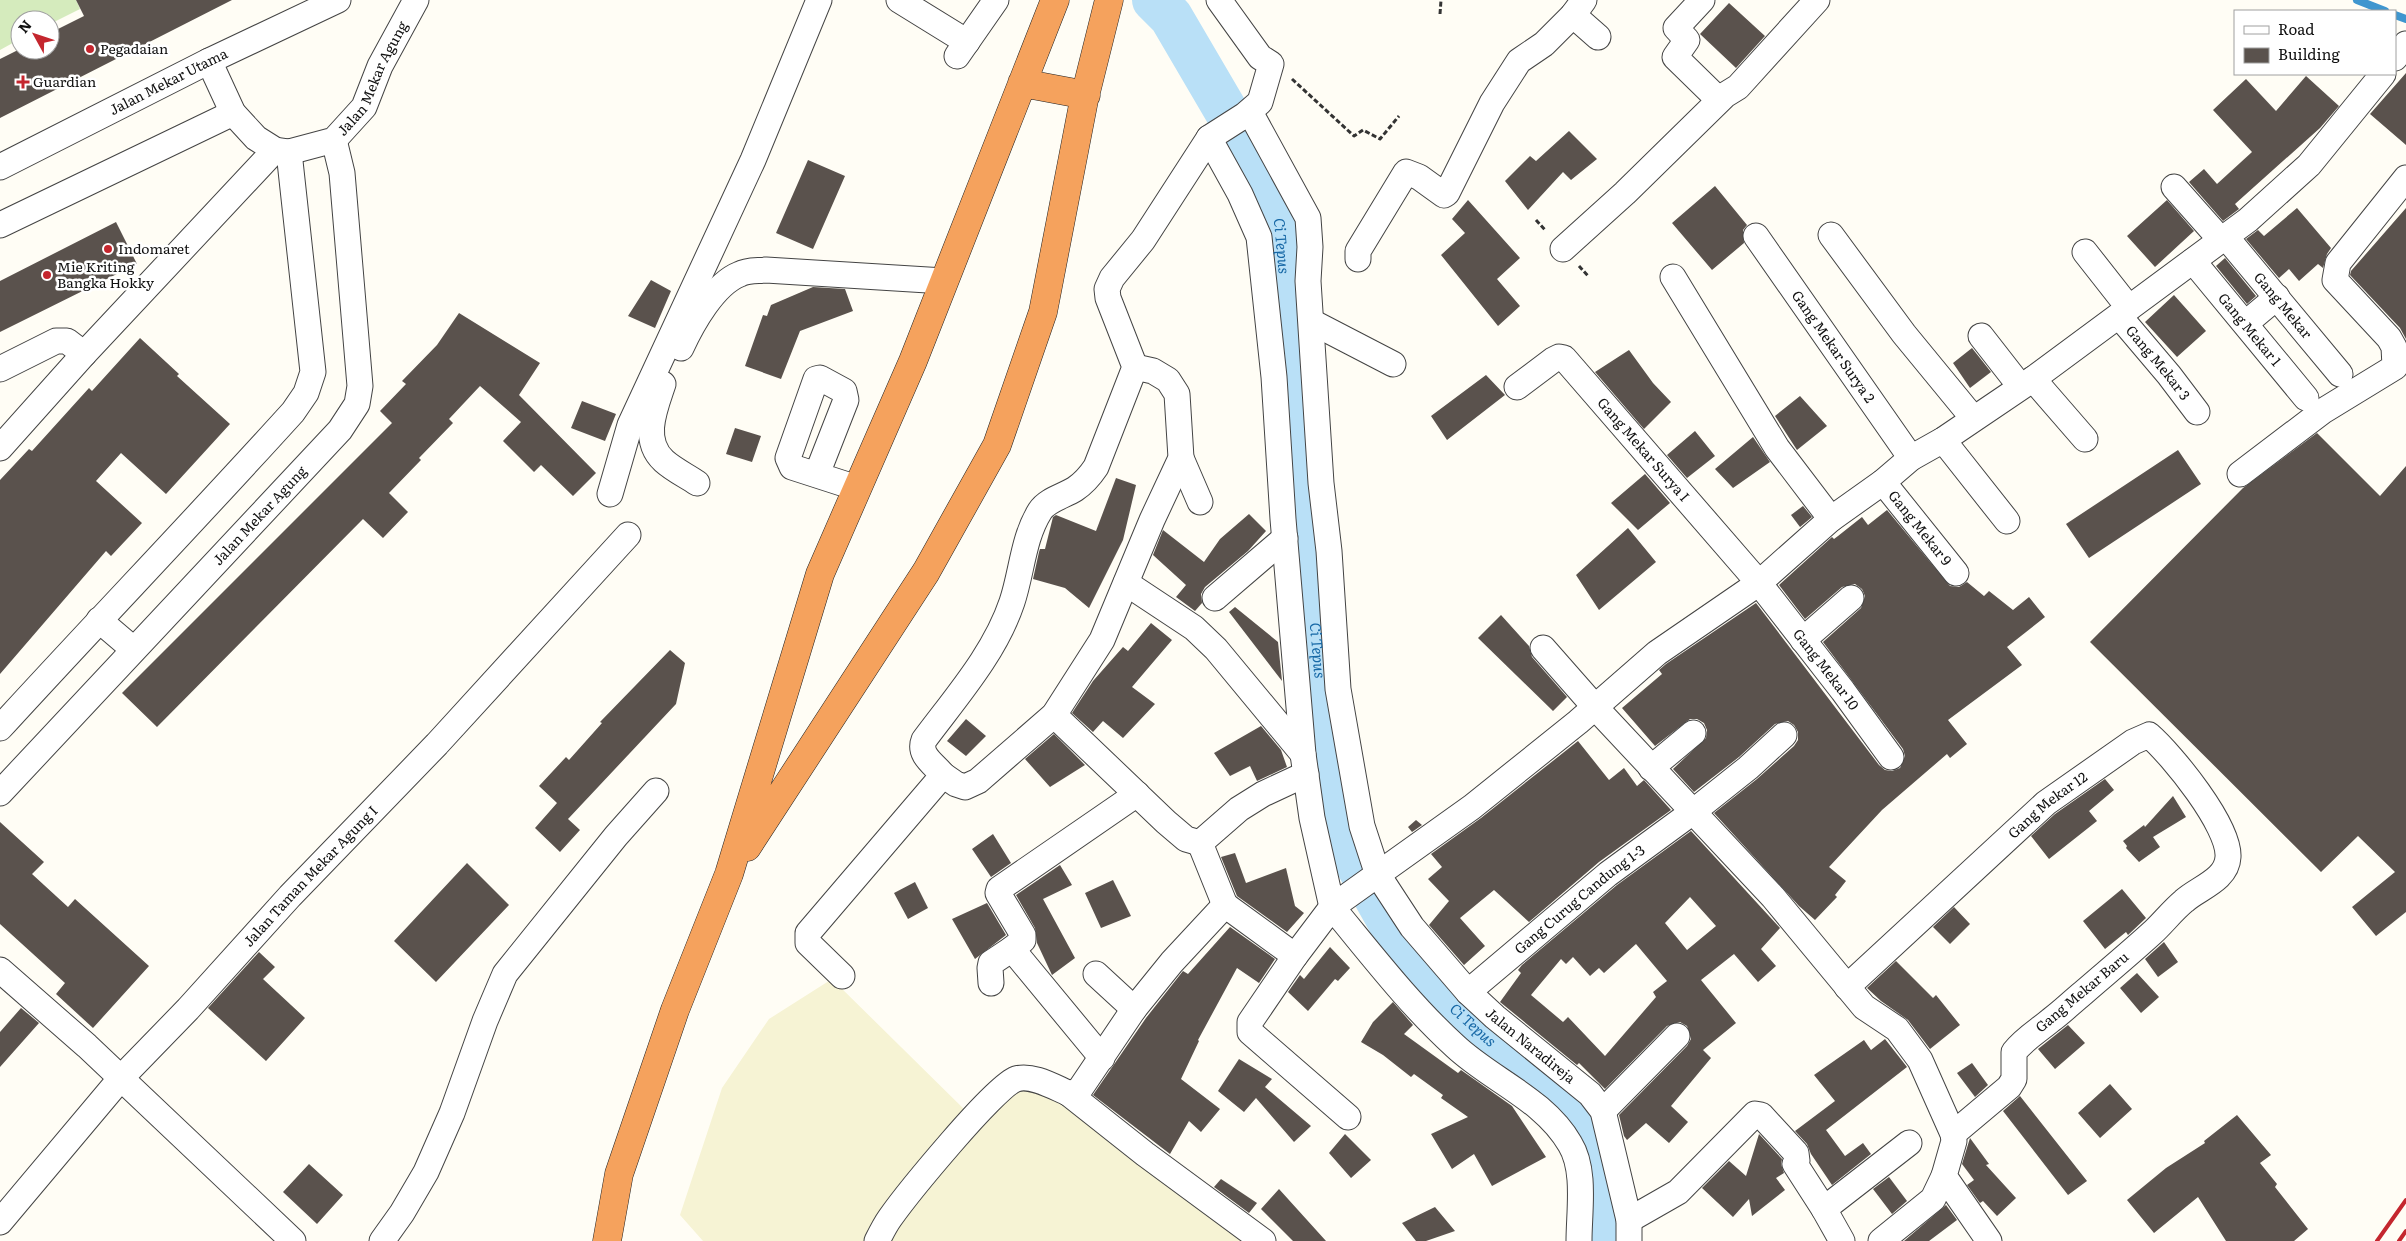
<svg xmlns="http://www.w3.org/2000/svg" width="2406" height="1241" viewBox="0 0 2406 1241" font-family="Literata,serif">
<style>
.farmland{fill:#f6f3d4}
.green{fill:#d5ebbd}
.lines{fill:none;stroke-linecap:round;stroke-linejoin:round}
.stream{stroke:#3f96cf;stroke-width:8}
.river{stroke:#b9e0f7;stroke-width:44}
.building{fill:#5a524d;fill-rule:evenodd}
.minor-casing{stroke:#444;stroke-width:27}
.highway-casing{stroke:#222;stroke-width:29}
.path{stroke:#333;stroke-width:3;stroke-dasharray:5 2.5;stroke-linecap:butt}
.minor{stroke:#fff;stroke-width:25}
.highway{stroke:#f5a25d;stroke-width:28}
.rail{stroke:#c4262e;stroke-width:4}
.poi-dot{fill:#c4262e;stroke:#fff;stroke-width:2}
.labels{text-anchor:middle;stroke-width:5;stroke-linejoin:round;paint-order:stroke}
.poi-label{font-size:14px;fill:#111;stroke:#fff;text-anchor:start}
.street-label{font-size:14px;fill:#111;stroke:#fff}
.water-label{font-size:15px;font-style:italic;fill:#1768a6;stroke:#fff}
</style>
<rect width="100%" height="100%" fill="#fffdf5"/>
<path class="farmland" d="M832,979l138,136 45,-41 193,127 51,40h-556l-23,-26 42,-127 47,-69z"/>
<path class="green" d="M0,0h76l4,9 -30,15v-4h-30v19l-20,11z"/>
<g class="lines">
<path class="stream" d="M2357,0l28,11
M2395,15l11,4"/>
<path class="river" id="s1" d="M1154,0l17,17 106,181 44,495 22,146 79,141 163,146 4,7 9,108"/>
</g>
<path class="building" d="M76,0h156l-232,118v-59l20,-10 30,1v-17l34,-17z
M1729,3l36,33 -29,32 -36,-34z
M2406,73v72l-36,-31z
M2306,76l33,30 -19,22 -85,76 4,5 -16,12 -34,-39 15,-13 13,15 35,-32 -39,-42 33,-31 30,32z
M1569,131l28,28 -26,21 -8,-8 -35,38 -23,-29 25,-25 6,5z
M808,160l37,16 -32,73 -37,-16z
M1715,186l32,39 -4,5 1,13 -32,27 -40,-47z
M1468,200l52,58 -23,21 23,27 -22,20 -57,-71 24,-22 -13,-14z
M2167,200l27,31 -39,36 -28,-31z
M2297,208l34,40 -4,6 -4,14 -5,-4 -19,17 -10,-12 -10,9 -33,-39 12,-9 6,6z
M2406,208v131l-6,-11 -50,-53 1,-4z
M116,222l21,42 -137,68v-51z
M2225,258l31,38 -9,8 -31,-38z
M651,280l20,11 -16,37 -27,-12z
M813,287l32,2 8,22 -53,20 -19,48 -36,-13 18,-51 4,1 4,-11z
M2174,295l32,36 -29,26 -32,-35z
M459,313l81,50 -21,32 77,78 -23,23 -32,-31 -7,7 -31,-31 18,-19 -41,-36 -31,33 4,4 -34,35 2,2 -32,33 19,19 -25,26 -20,-19 -206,208 -35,-34 270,-270 -12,-12 26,-27 -4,-3 35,-36z
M140,338l39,36 -2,2 53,48 -64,70 -45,-41 -25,28 46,42 -31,33 -5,-5 -106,123v-194l29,-31 3,2 57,-63 3,3z
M1972,348l19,24 -21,16 -17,-25z
M1629,350l24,33 18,19 -27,27 -49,-57z
M1486,375l19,20 -58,45 -16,-24z
M1800,396l27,30 -30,24 -22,-34z
M582,401l34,13 -11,27 -34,-13z
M735,428l26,8 -9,26 -26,-8z
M1695,431l20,25 -28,22 -20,-23z
M2317,433l63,63 26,-30v446l-30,24 -24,-29 43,-35 -37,-36 -37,36 -231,-230 153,-154z
M1753,437l17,25 -37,26 -18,-19z
M2178,450l23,34 -112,74 -23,-34z
M1645,474l25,29 -32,27 -27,-27z
M1116,478l20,7 -13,55 -34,68 -24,-20 -32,-9 6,-27 1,-3h5l8,-32 3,-2 40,16z
M1803,506l9,11 -12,10 -9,-12z
M1887,510l63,76 9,1 8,-5 17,14 5,-5 24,19 16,-13 16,20 -38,30 15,18 -74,55 19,24 -17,14 -3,-4 -65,56 -53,57 17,14 -11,14 2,2 -22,23 -16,-14 -85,-93 43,-34 37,-33 4,-6v-8l-4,-7 -6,-4 -13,3 -36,33 -45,35 -21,-23 33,-31 1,-8 -3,-7 -7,-4h-7l-35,27 -33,-38 40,-34 -3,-4 7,-6 90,-61 123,162 6,5 7,1 8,-3 5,-12 -2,-7 -80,-107 38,-34 4,-12 -3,-7 -7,-5 -13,3 -37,32 -26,-34 53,-48 2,2 4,-3 24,-19 6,8z
M1249,514l17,17 -18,20 -43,36 -4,7 1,9 -7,8 -19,-14 10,-12 -33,-30 10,-25 41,32 16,-23z
M1628,528l28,34 -57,48 -23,-35z
M1235,607l43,35 4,39 -53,-69z
M1501,615l28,31 3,11 35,40 -14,14 -75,-73z
M1151,623l21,17 -40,47 23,17 -32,34 -20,-17 -10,11 -21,-19 21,-32 30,-34 5,4z
M670,650l15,13 -9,41 -108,115 12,11 -20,22 -25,-24 22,-25 -18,-17 27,-29 3,3 33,-37 -2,-1z
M966,719l20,17 -20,20 -19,-15z
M1261,726l20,24 6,17 -30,14 -7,-15 -20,10 -16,-23z
M1054,734l31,31 -35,22 -25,-28z
M1578,741l31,39 15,-12 13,18 7,-6 27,30 -72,52 -70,60 -35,-32 -34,28 25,28 -21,19 -35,-40 20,-24 -21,-22 14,-12 -11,-13 50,-36z
M2105,779l9,11 -25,21 8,10 -48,38 -18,-23 24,-22z
M2173,796l13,21 -33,20 7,10 -21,15 -13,-14 1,-2 -4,-5 21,-16 1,2z
M1416,820l6,5 -10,7 -4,-5z
M0,822l44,40 -12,12 36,33 7,-8 74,67 -56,62 -37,-34 9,-11 -65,-59z
M1691,831l89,97 -19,21 15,17 -18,16 -24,-28 -33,26 35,43 -33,27 8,8 -40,48 17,16 -19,21 -23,-20 -19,17 -3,-4 -5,-21 68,-69 4,-7 -4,-13 -7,-4 -13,4 -62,63 -26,-26 -2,2 -77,-63 21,-29 -3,-3 4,-5 95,-80zM1690,897l26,29 -29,24 -22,-27zM1636,944l31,37 -14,11 3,5 -51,59 -37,-39 -5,5 -32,-27 30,-36 5,5 7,-7 17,19 9,-8 5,5z
M993,834l18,29 -20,14 -19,-28z
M1235,853l11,30 40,-15 9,38 9,7 -17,19 -50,-36 -16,-39z
M467,863l42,42 -73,77 -42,-41z
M1060,865l12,20 -29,14 32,59 -23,17 -15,-32 -2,-15 -19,-33z
M1113,880l18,36 -30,12 -16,-35z
M915,882l13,26 -20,11 -14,-26z
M2122,889l24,29 -18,17 -2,-3 -21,17 -22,-28z
M987,903l19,32 -31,24 -23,-40z
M1954,907l16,17 -20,20 -17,-17z
M1230,927l45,32 -16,24 -22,-15 -39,72 1,1 -18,38 39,30 -19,23 -12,-11 -19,33 -77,-59 53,-77 37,-47 5,3z
M2164,942l14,20 -20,15 -13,-18z
M1330,947l20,21 -12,13 -3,-2 -27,32 -20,-19 12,-17 4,4z
M259,952l16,15 -12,12 42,39 -39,43 -58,-53z
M1896,961l37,37 3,-3 24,30 -30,24 -22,-29 -27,-19 -14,-13z
M2137,973l22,24 -18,16 -21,-25z
M1393,1002l20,23 -9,9 54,39 3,-3 51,36 34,51 -54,29 -18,-32 -22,15 -21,-35 37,-17 -27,-19 2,-3 -29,-21 -3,3 -28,-22 -22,-13 12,-20z
M21,1008l18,15 -39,44v-35z
M2068,1025l17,18 -30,26 -17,-20z
M1885,1039l22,28 -81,63 19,26 18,-13 8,11 -39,31 -21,-31 -4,-10 -12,-13 40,-30 -21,-26 50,-35 7,10z
M1239,1059l33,20 -7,8 46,39 -17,16 -38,-44 -12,14 -26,-21z
M1972,1063l16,22 -13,12 -18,-24z
M2110,1084l22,25 -32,29 -22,-25z
M2020,1096l67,85 -19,14 -65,-84z
M2237,1115l34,40 -11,8 17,21 -2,3 33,42 -14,12h-68l-28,-44 -44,36 -27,-33 39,-32 39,-25 -1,-2z
M1345,1134l26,26 -20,18 -22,-25z
M1759,1134l23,25 -1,5 3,9 -8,5 9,12 -33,26 -3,-17 -16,18 -31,-29 27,-27 17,15z
M1970,1138l19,26 -3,1 30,33 -19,18 -14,-15 -3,2 -13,-18 7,-5 -12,-16z
M309,1164l34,31 -26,29 -34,-32z
M1889,1177l18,24 -15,13 -19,-25z
M1221,1179l36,24 -8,10 -35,-26z
M1279,1189l47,52h-33l-32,-32z
M1946,1205l11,15 -28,21h-25z
M1435,1207l20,24 -29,10h-10l-14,-18z"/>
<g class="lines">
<defs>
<g id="minor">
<path d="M899,0l68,42"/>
<path d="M1702,0l-26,28 11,12 -12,17 44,43"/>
<path d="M1573,15l25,22"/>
<path d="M957,56l39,-56"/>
<path d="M2395,58l11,-14"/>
<path id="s2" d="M209,61l24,52 23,25 19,12 14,2 45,-12 30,-33 16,-41 36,-66"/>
<path id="s3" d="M1250,112l58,106 2,29 -2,34 13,202 8,68 9,138 24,137 16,49 34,52 56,65 27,25 95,77 13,17 26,109v21"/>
<path d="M1209,138l31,56 19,43 15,140 9,142 20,235 9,64 20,89 140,-100 106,-85 79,-69 102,-70 72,-64 52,-37 28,-24 32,-18 90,-61 215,-159 61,-55 74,-91"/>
<path id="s4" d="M0,167l209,-106 129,-61"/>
<path d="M2174,187l47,53"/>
<path d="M0,225l233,-112"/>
<path d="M1831,235l73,99 69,84"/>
<path id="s5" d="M1756,236l155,222"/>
<path id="s6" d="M2226,237l114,137"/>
<path d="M1563,249l62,-56 100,-98 13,-8 79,-87"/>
<path d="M2085,252l44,56"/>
<path d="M1358,259v-8l48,-79 13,5 25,18 3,-2 45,-90 27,-42 25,-17 29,-29 11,-15"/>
<path id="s7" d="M2193,261l113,137"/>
<path d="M1673,277l104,171 54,71"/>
<path id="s8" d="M2119,316l50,59 28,37"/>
<path d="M1312,322l81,42"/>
<path d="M2246,323l31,-26"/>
<path d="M1981,336l39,50"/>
<path d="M681,348c11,-24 33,-64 59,-74 7,-4 18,-3 26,-4l178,11"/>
<path d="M0,369l56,-28h11l17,13"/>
<path d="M2033,379l52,60"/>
<path d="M663,384c-8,24 -22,56 1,77 10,9 23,15 33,22"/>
<path id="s9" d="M1517,387l36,-27 6,-3 5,1 195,225 84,108 48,66"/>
<path d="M1943,440l64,81"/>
<path d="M0,448l84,-94 191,-204"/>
<path d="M1181,458l19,44"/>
<path d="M817,474l29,-74 -2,-9 -24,-13 -4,1 -28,79 4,9 65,21"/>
<path d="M2240,474l83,-63 72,-44 -1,-20 -5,-9 -54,-58 3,-17 68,-85"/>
<path id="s10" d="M1883,482l73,91"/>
<path d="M610,494l20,-69 123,-265 66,-160"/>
<path d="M1126,583l68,45 22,21 87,105"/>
<path d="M1215,598l70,-60"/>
<path d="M99,620l34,29"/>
<path d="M1803,640l48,-42"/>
<path d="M1543,648l51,58 179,191 91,110 33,22 23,31 33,74 1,7 -10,35 45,65"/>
<path d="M1054,715l112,107 20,17 14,4"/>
<path d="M0,728c97,-106 197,-210 293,-316l13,-19 7,-21 -24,-220"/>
<path d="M1651,768l42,-35"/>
<path d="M943,775l13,9 9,3 13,-6 76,-66 48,-75 50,-120 29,-62 -4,-64 -9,-14 -15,-9 -18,-4"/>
<path id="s11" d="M0,793l340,-363 17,-26 3,-18 -18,-213 -8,-33"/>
<path d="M1225,905l-25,-62 39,-34 24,-15 43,-20"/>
<path d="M1012,949l11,-9v-5l-25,-42 1,-4 138,-95"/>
<path d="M1295,956l-45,66v10l98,85"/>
<path d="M0,970l87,76 206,195"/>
<path d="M1096,974l38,35"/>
<path d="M842,976l-34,-33v-10l135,-158c-9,-11 -25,-20 -19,-35 32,-43 71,-87 88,-138 10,-30 11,-64 28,-91 7,-11 24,-15 35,-22 9,-6 15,-13 21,-22l39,-100 -27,-69 -1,-9 5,-11 31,-38 66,-102 36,-23 15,-13 11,-38 -11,-7 -41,-57"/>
<path d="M991,983l-1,-15 1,-5 21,-14 90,109"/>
<path id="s12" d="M1847,987l199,-184 87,-61 16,-7c23,20 81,91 79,122 -1,23 -30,31 -44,44 -12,10 -21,22 -32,32 -23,21 -46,40 -69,60 -11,9 -21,19 -32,27 -13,11 -26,18 -37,32v27l-5,8 -56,47"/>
<path id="s13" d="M1468,992l140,-118 86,-63 54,-43 36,-33"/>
<path d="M1068,1093l77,61 118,87"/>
<path d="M1603,1111l74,-75"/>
<path d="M1629,1220l49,-28 77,-78 6,1 35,38 1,8 -2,3 29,45"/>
<path id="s14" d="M0,1222l121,-144 67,-69 102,-113 147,-152 191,-209"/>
<path d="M382,1241l20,-28 24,-41 26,-59 33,-92 20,-47 111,-138 40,-45"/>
<path d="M877,1241c4,-8 8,-16 13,-23 17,-24 104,-131 126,-139 16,-5 38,8 52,14h5l7,-4 54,-80 38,-47 53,-57 70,51 37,-49c39,47 77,97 123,139 36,34 89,53 115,98 16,26 9,67 9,97"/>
<path d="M1842,1241l-18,-32 85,-66"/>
<path d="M1881,1241l52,-42 11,-23"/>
</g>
<path id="highway" d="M1022,83l64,12
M747,847l179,-275 71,-127 46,-133 41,-212 25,-100
M607,1241l12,-67 56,-164 54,-136 91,-300 93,-213 142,-361"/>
</defs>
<use href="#minor" class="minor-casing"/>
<use href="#highway" class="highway-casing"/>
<path class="path" d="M1440,14l1,-14
M1292,79l62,57 9,-6 17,9 19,-23
M1536,220l10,11
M1579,266l10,11"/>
<use href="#minor" class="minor"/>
<use href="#highway" class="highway"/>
<path class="rail" d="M2377,1241l29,-41
M2399,1241l7,-10"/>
</g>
<g class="poi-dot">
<circle cx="90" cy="49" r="5"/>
<path d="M20.5 74.5h5v5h5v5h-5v5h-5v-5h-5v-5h5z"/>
<circle cx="108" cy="249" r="5"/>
<circle cx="47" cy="275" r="5"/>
</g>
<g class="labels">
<g class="poi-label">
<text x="100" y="54">Pegadaian</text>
<text x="33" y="87">Guardian</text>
<text x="118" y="254">Indomaret</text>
<text x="57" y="272">Mie Kriting<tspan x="57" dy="16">Bangka Hokky</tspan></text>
</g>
<g class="street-label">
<text dy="5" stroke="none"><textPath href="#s2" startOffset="248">Jalan Mekar Agung</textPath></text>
<text dy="5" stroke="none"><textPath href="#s4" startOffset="189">Jalan Mekar Utama</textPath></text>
<text dy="5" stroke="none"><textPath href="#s6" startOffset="89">Gang Mekar</textPath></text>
<text dy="5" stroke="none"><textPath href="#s7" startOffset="89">Gang Mekar 1</textPath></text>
<text dy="5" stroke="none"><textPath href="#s5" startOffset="135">Gang Mekar Surya 2</textPath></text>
<text dy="5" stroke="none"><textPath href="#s8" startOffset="61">Gang Mekar 3</textPath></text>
<text dy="5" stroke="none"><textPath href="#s9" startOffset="178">Gang Mekar Surya I</textPath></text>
<text dy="5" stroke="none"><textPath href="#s11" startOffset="380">Jalan Mekar Agung</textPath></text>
<text dy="5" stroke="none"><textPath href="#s10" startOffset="59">Gang Mekar 9</textPath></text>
<text dy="5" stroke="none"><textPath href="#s9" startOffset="464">Gang Mekar 10</textPath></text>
<text dy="5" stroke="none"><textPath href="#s12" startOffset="271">Gang Mekar 12</textPath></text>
<text dy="5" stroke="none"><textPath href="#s14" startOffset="465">Jalan Taman Mekar Agung I</textPath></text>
<text dy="5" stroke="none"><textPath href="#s13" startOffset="145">Gang Curug Candung 1-3</textPath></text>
<text transform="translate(2082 992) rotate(-40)" y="5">Gang Mekar Baru</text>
<text dy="5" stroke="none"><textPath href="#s3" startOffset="1014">Jalan Naradireja</textPath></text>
</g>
<g class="water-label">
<text dy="5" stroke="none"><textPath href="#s1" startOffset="282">Ci Tepus</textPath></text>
<text dy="5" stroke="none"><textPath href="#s1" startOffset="688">Ci Tepus</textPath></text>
<text dy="5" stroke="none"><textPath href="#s1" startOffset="1108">Ci Tepus</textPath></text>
</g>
</g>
<rect x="2234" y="10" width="162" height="65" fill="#ffffff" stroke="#a0a0a0"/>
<rect x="2244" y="26" width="25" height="8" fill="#ffffff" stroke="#a0a0a0"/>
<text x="2278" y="35" font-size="15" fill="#111111">Road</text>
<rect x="2244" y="48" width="25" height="15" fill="#5a524d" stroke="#a0a0a0"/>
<text x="2278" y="60" font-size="15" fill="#111111">Building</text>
<g transform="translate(35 35) rotate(310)"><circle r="24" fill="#ffffff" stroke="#a0a0a0"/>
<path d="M0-4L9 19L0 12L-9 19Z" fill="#c4262e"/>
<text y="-8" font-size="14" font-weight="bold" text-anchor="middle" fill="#111111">N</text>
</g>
</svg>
